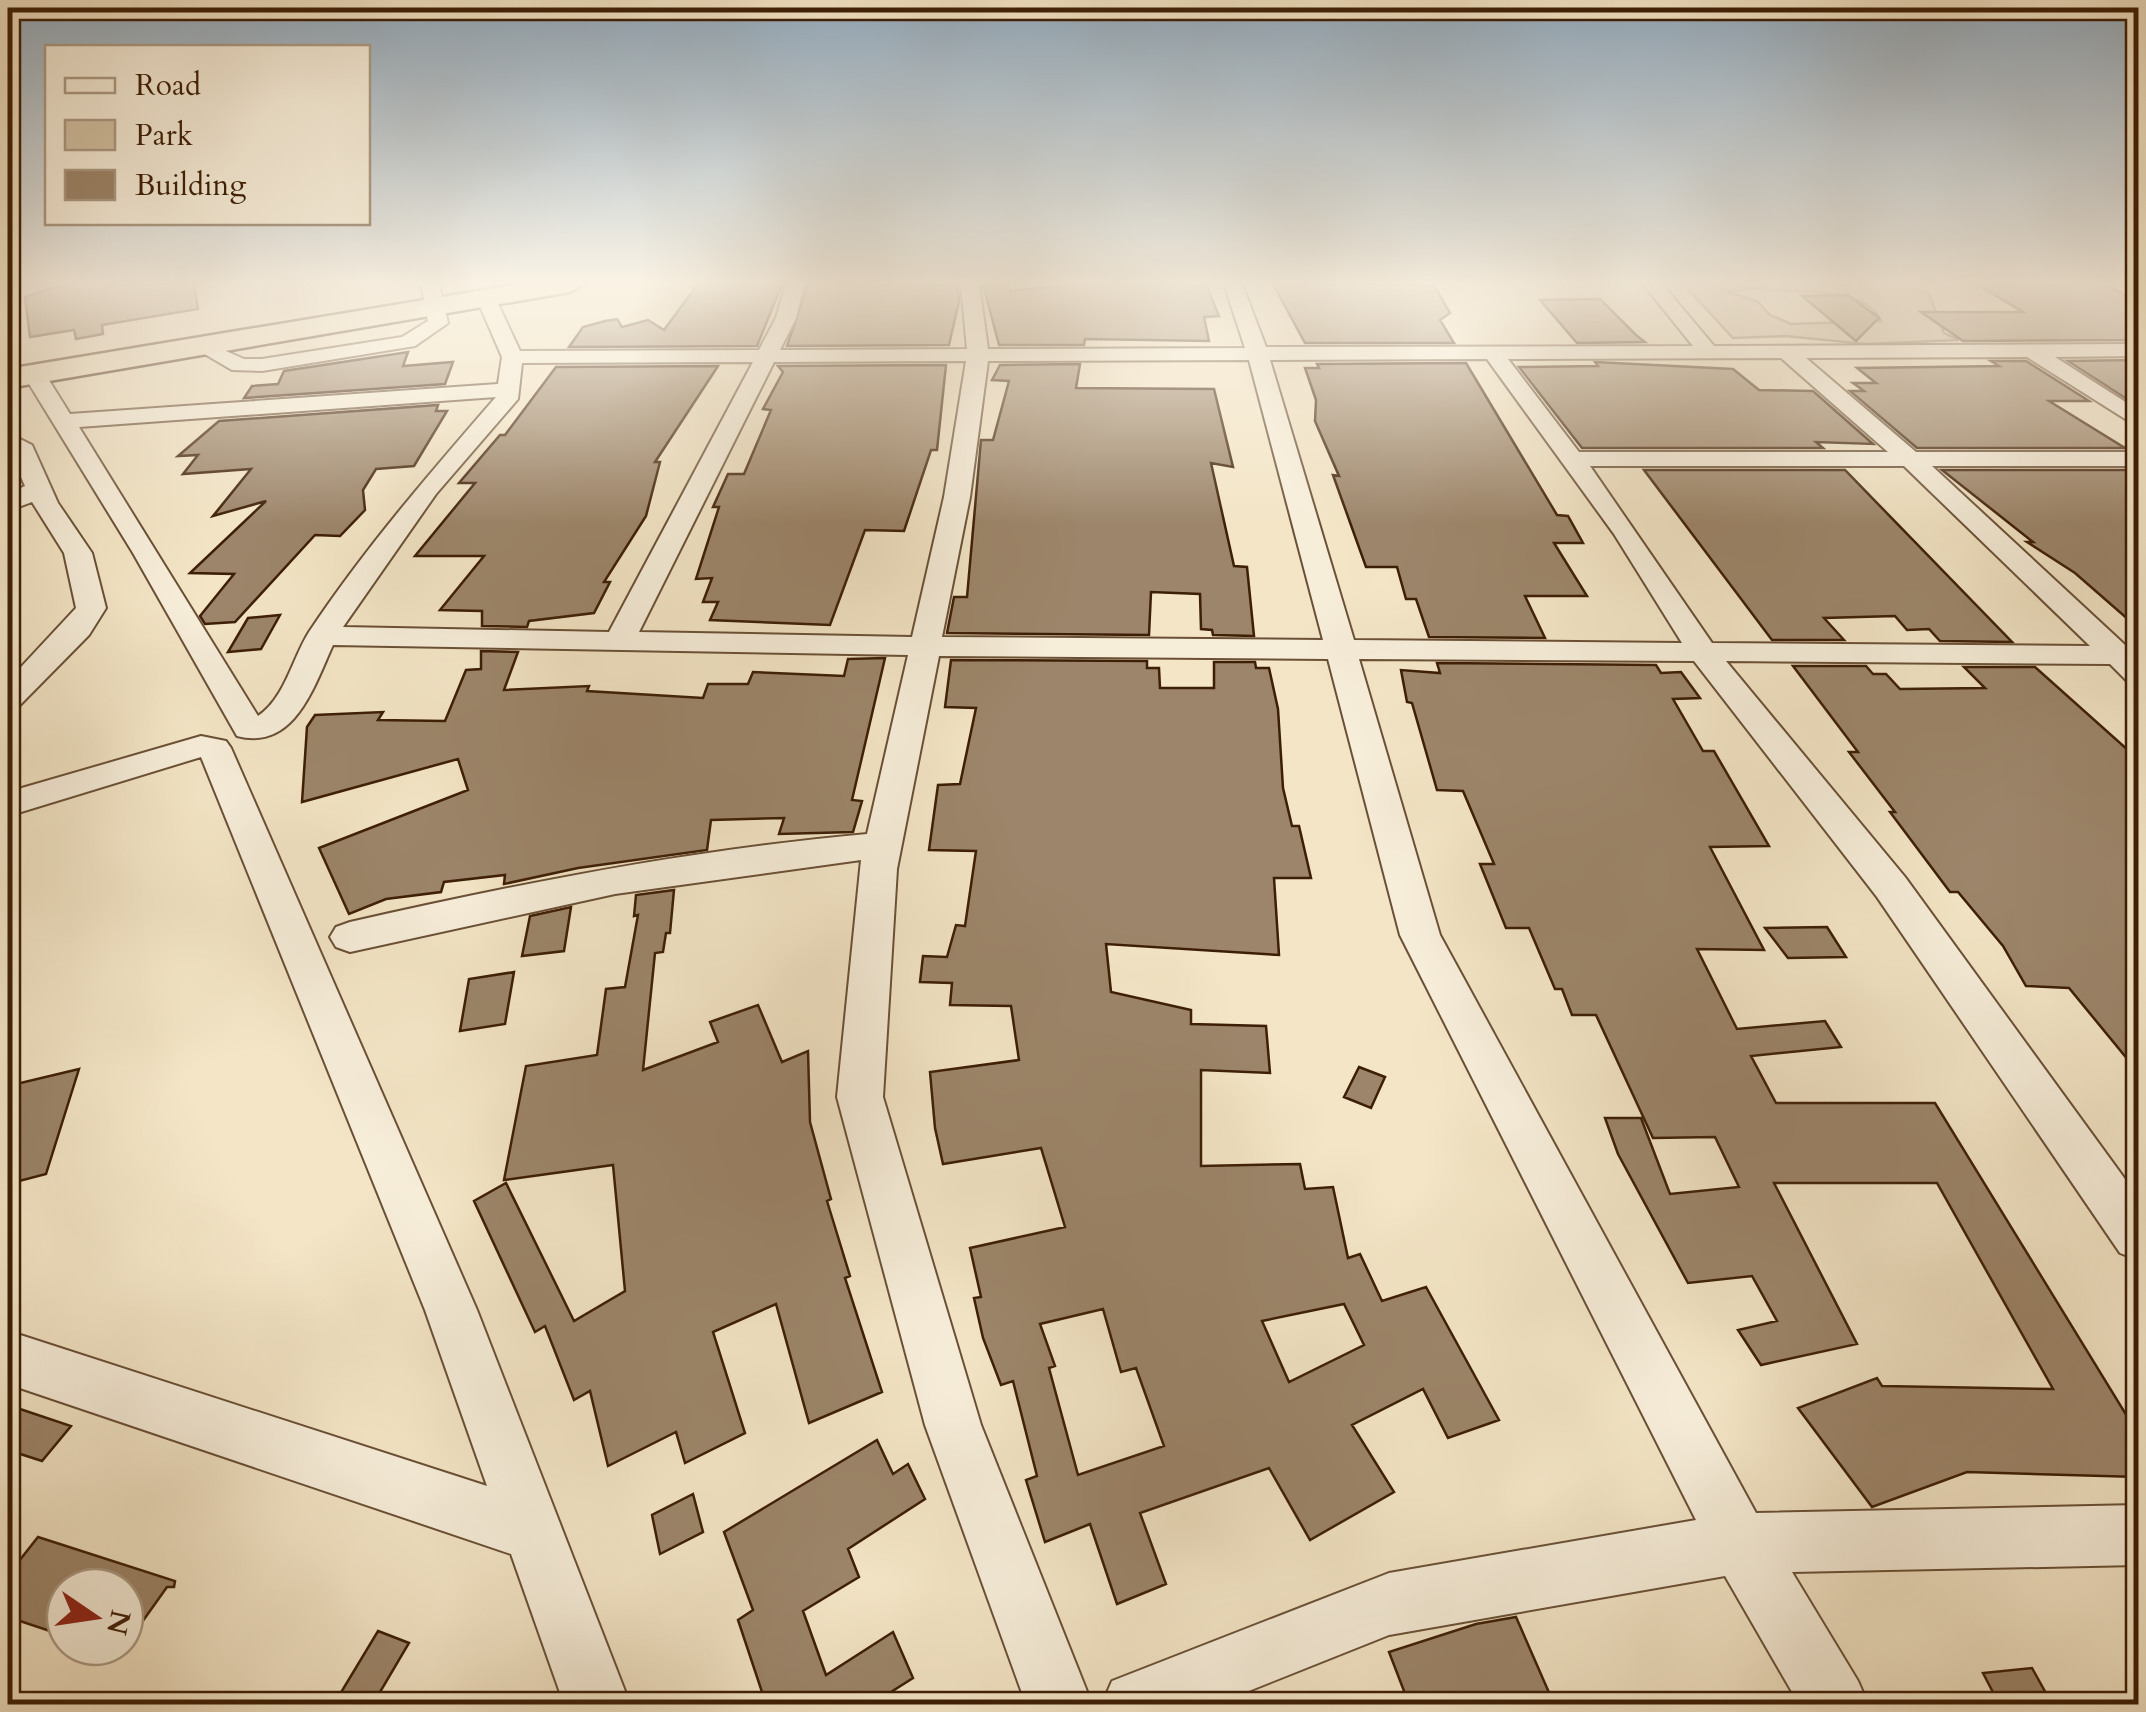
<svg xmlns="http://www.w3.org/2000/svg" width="2146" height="1712" viewBox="0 0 2146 1712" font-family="Cardo,serif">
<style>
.green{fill:#d4c3a5;stroke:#887056;stroke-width:2.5;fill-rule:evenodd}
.building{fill:#9c856a;stroke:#3d1e06;stroke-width:2.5;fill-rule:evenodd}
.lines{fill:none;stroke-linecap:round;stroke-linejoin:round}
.minor-casing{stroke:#6a5036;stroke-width:4}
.highway-casing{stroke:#3d1e06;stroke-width:5}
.minor{fill:#f7eeda;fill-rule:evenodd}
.highway{fill:#f3e5c6;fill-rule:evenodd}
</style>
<rect width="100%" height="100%" fill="#f3e5c6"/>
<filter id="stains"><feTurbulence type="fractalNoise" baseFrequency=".002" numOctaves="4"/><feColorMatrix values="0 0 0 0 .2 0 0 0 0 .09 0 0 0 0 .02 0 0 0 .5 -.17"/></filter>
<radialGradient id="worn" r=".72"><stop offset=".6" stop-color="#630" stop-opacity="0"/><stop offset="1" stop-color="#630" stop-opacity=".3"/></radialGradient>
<path class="green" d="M1683,284h220l26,10 15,39 15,7 -93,4 -81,-8 -52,2zM1750,288c36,6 114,-5 131,33l-90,3 -21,-9 -13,-14 -29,-9z"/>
<path class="building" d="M64,284h130l4,25 -96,16 1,9 -27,5 -2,-9 -44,7 -5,-40z
M698,284h84l-25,62 -188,1 14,-20 22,-6 12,-2 5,8 26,-7 16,10z
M808,284h149l2,17 -10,44 -162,1z
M983,284h24l4,7 67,-7h128l13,32 -15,1 5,24 -124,-2 -1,6h-85z
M1273,284h160l17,29 -10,7 14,23h-149z
M1976,284h129l33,18v38l-175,1 -42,-29h102z
M1848,295l31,23 -23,23 -54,-45z
M1600,299l36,36 9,7 -68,1 -37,-43z
M408,352l-5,14 50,-4 -8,22 -201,14 8,-12 26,-2 6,-13z
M2138,360v41h-8l-62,-40z
M1991,361h35l63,40h-40l76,47h-208l-67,-57h14l-11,-8h23l-19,-15 142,-2z
M1595,362l138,7 26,21 54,1 60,53 -57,-2 7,6h-241l-63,-81 79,-1z
M1466,363l91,152 11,1 15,27h-29l33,53h-62l20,42 -116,-1 -13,-38h-10l-9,-32h-31l-33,-92 6,1 -24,-55 1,-21 -11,-32h14l-2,-4z
M1080,364l-4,24 138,1 19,78 -22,-4 23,103 13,1 7,69 -41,-1 -1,-5 -11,-1 -1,-35 -49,-2 -2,43 -202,-2 7,-36h13l14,-157h12l16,-59 -17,-1 8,-15z
M946,365l-9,85h-6l-27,81 -39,-1 -35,95 -120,-5 8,-18h-15l9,-24 -16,1 23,-72h-6l15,-33h16l27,-64 -8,-1 20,-37 -5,-6z
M718,366l-63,96h5l-14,54 -42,66h6l-16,31 -65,8 -2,6 -45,-1v-15l-42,-1 44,-54h-69l60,-73h-16l41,-48h5l51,-68z
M438,405l-2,6h11l-33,55 -38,3 -13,21 2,20 -25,26 -25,-1 -80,87 -30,2 -5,-8 34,-42 -44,-1 76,-72 -53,15 38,-47 -68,5 15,-19 -20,1 41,-35z
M1644,470h201l167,172 -72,-1 -11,-12 -22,1 -12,-14 -71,2 20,22h-72z
M1942,470h196v158l-63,-55 -48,-31h6z
M280,615l-19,34 -33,3 20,-34z
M481,651l37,1 -14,38 85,-4 -2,5 116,7 5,-14h40l5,-12 91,4 4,-17 37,-1 -33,142 10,1 -9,31 -74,2 5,-16 -73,2 -4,30 -129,18 -74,16 1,-9 -61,7 -3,10 -55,7 -37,15 -30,-66 149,-58 -10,-31 -156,43 5,-75 8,-12 68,-3 -5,8 67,1 21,-51 15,-1z
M951,660l196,1v7h12l1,20h54v-26h41l1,6h13l9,41 5,79 9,38h7l12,52h-37l5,77 -173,-11 5,48 80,18v14l75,2 4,47 -69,-3v96l99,-2 5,25 28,-2 15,71 12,-4 22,47 44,-14 73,133 -51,18 -25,-49 -71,36 42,67 -84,48 -41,-72 -129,45 26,71 -49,20 -27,-80 -45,18 -19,-62 11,-4 -24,-95 -12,4 -18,-47 -9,-40 7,-1 -11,-49 95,-21 -24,-79 -98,16 -8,-36 -5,-56 89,-12 -8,-54 -61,-1 2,-22 -32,-1 3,-26 24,1 9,-32 9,1 11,-75 -47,-1 9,-65 22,-1 16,-76 -31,-1zM1344,1304l20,41 -75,37 -27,-61zM1103,1309l18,63 15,-4 28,78 -86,29 -29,-107 6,-2 -15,-42z
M1437,663l219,2 5,8 20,-1 19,26 -27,1 30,52h11l55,95 -59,1 54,103 -67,-1 40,80 88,-8 16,26 -90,9 25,47h159l203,331v43l-171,-5 -95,35 -74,-99 79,-30 5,8 171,3 -116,-206h-163l83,161 -96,21 -23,-35 39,-9 -25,-45 -64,7 -70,-129 -13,-36h36l29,76 69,-7 -24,-50 -62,1 -57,-123h-24l-10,-26h-7l-26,-61h-23l-26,-64h14l-31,-73 -26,-1 -25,-87 -5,-1 -6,-32 39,3z
M1793,666h73l7,8h13l14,15 85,-1 -21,-21h71l103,92v313l-69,-84 -43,-2 -23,-40 -45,-54h-8l-60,-80h5l-46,-60h9z
M674,890l-4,43h-4l-3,19 -8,1 -12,117 75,-28 -8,-20 48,-17 24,57 26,-11 2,71 21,77 -4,2 23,75 -5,2 37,114 -73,31 -33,-119 -63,28 32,101 -60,30 -9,-31 -68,34 -18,-75 -16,9 -29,-74 -10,6 -61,-131 32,-18 68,138 51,-30 -12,-126 -109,15 22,-114 71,-11 9,-66 19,-2 13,-72 -4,1 2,-21z
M571,907l-7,44 -42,5 8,-40z
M1827,927l19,30 -58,1 -23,-30z
M514,972l-9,52 -45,7 9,-52z
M1359,1067l26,10 -14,31 -27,-11z
M79,1069l-33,105 -38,10v-78l8,-22z
M17,1408l54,18 -29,35 -34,-11v-32z
M877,1440l16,34 15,-10 17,35 -77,50 11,28 -56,34 23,64 67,-43 20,46 -41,26h-106l-28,-84 15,-10 -29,-78z
M693,1494l10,38 -43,22 -8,-39z
M38,1537l137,44 -1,6h-7l-42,59v-59h-60v49l-57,-19v-42z
M1516,1617l38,87h-145l-20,-52 87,-28z
M378,1631l31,12 -36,61h-39z
M2032,1668l20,36h-53l-16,-31z"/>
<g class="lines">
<defs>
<path id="minor" d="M421,284h18l9,39 -33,23 -153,25 -30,-1 -41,-24 10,-6 43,19h18l140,-22 26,-16z
M786,284h18l-8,34 -16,32 187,-1 -6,-65h18l9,65 257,-1 -21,-64h18l24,63 427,-1 -50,-62h19l52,62 424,-2v12l-83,1 83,53v17l-111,-70 -221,1 110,94h222v14h-206l206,191v26l-11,-2 -17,-17 -384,-3 179,216 233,320v63l-18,-7 -243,-356 -183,-236 -335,-2 81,276 316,578 382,-8v60l-346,7 66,109 10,23h-69l-74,-128 -336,59 -173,69h-114l10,-23 277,-108 307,-53 -296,-585 -72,-276 -389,-3 -42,213 -14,228 98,328 111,279h-66l-101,-279 -88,-328 24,-237 -246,34 -265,58 -14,-5 -6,-10 6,-10 14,-5c171,-39 342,-72 517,-88l41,-179 -575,-10c-19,41 -38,106 -96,91l-104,-183 -110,-179 3,-5h16l28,45 428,-30 4,-27 -26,-60 3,-4h14l27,58 239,-1 17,-32zM1781,358l107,94h-309l-71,-93zM1487,359l127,175 68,109 -328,-3 -84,-280zM1249,360l74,280 -381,-3 28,-140 18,-136zM966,361l-22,136 -32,140 -273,-5 135,-270zM753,362l-144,270 -266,-5 93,-133 82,-95 4,-36zM496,397c-66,76 -131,151 -187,235 -17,27 -24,66 -51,84l-179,-289zM1590,466h314l186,180 -378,-3z
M2122,284h16v9z
M8,433l24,12 26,58 34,50 14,55 -17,27 -70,71 -11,3v-28l68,-73 -12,-55 -32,-51 -24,9v-17l17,-8 -17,-38z
M201,736l25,5 5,7 246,562 153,394h-66l-53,-150 -503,-170v-53l479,155 -62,-176 -224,-553 -193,59v-24z"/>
<path id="highway" d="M520,284h63l-13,8 -562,96v-19z"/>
</defs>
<use href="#minor" class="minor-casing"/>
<use href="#highway" class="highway-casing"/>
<use href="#minor" class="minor"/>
<use href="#highway" class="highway"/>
</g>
<linearGradient id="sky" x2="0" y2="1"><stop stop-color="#93acc0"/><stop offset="0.54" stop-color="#faf3e5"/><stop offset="1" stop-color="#faf3e5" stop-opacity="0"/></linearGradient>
<rect width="2146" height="524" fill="url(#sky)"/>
<rect width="2146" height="1712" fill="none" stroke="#f3e5c6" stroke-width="40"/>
<rect x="10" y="10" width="2126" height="1692" fill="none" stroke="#3d1e06" stroke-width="5"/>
<rect x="20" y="20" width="2106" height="1672" fill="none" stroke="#3d1e06" stroke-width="2.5"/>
<rect x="45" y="45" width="325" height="180" fill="#f7eeda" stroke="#ad9b85" stroke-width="2.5"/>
<rect x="65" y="78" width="50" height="15" fill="#f7eeda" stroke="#ad9b85" stroke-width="2.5"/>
<text x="135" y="95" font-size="30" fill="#3d1e06">Road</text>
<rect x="65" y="120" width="50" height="30" fill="#d4c3a5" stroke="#ad9b85" stroke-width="2.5"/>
<text x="135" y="145" font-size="30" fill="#3d1e06">Park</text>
<rect x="65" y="170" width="50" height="30" fill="#9c856a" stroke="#ad9b85" stroke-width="2.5"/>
<text x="135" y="195" font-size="30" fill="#3d1e06">Building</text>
<g transform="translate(95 1617) rotate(103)"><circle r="48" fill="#f7eeda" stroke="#ad9b85" stroke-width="2.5"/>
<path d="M0-8L18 38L0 25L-18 38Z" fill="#8f2418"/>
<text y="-15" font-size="28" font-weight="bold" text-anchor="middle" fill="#3d1e06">N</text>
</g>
<rect width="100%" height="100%" filter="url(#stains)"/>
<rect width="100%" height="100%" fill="url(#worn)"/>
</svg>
